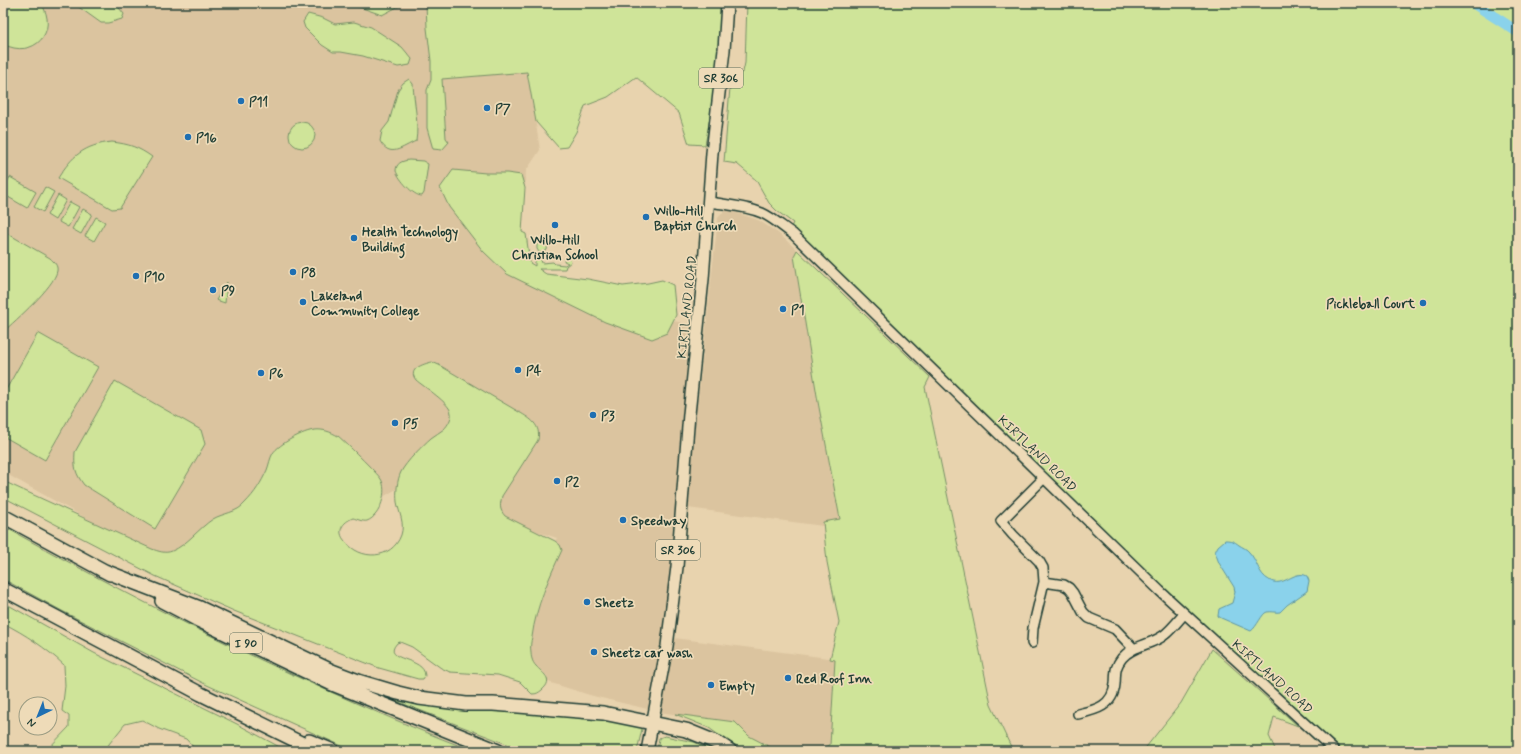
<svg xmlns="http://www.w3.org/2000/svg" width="1521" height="754" viewBox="0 0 1521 754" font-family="Mynerve,sans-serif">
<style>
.built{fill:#dbc49f}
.green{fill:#cfe499;stroke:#779066}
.water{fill:#8ad2eb;stroke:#5f96a2}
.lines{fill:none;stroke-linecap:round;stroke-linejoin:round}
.river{stroke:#8ad2eb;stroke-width:11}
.minor-casing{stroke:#1f3d34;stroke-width:12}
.major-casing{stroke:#1f3d34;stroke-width:14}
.highway-casing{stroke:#1f3d34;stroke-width:16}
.minor{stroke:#eedbb8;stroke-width:9}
.major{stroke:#eedbb8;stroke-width:11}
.highway{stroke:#eedbb8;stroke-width:13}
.poi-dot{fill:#1f6fb2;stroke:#eedbb8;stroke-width:1.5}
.labels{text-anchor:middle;stroke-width:3.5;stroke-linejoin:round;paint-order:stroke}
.shield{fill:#eedbb8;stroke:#5d6c5c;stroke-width:1}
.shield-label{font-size:12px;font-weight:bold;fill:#1f3d34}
.poi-label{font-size:13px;font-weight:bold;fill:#1f3d34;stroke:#eedbb8;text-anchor:start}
.street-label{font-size:13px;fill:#1f3d34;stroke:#eedbb8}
</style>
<rect width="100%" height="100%" fill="#e8d3ae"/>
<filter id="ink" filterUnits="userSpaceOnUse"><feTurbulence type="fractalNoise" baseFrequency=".025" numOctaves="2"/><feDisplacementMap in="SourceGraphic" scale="8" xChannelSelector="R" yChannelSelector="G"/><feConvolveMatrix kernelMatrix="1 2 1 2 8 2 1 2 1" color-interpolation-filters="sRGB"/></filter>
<g filter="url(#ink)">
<path class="built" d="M3,3h457l63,39 17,108 -14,21 -7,107 170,47 -5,76 14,-1 20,-182 8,-9 32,11 20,13 19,17 -3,6 24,146 22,117 -17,3v4l-135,-18 -14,130 162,21 -6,86 -13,6h-32l-11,-2 -25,-13 -14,-14 -43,-5 -32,-5 -67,-16 -45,-14 -1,-6 -5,-5 -6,-5 -4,-6 -2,-10 5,-32 25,-73 -5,-4 2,-3 -159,-50 -105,63 -116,18 -174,-97z"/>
<path class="green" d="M3,3h38c19,29 -8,57 -38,41z
M73,3h42l9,11 -2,5 -14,4h-7z
M348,3h57l-23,12z
M426,3h296l-4,72 -13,70 -16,-1 -10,-31 -43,-36 -28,20 -23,9 -9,26 -9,15 -8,1 -23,-26 -9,-50 -85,7 4,59 3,4 -7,8 -9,-1 -6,-21v-38l4,-10v-19l-4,-33z
M747,3h771v748h-179l-161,-148 -44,-44 -344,-330 3,-6 -16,-12 -8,-8 -13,-23 -19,-16 -13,-2 7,-87 12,-3 2,-9z
M308,14l15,4 12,6 19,-2 17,5 31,20 10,12 -2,6 -12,2 -35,-11 -22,-4h-8l-11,-7 -17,-17 -2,-6z
M409,79l4,5c1,19 6,39 3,57 -14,6 -26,18 -36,0l2,-10 7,-9 9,-32 5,-7z
M289 135a13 13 0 1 1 26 0a13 13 0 1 1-26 0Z
M112,142c17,2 26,5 40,15l-32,51 -8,1 -54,-31c14,-22 26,-33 54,-36z
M409,160l14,1 5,3 -4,29 -2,3c-9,0 -23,-17 -26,-25 0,-8 6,-10 13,-11z
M453,170l33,3h21l14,2 4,13 -3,44 4,2 4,29 5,3v-6l4,-4v-4l-2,-3v-7l2,-2 9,1 -1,9 -6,3 -1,4 2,6 11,-1 2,2 10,1 3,-2 -4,-2 1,-3 2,-2 3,2 1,4 -5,4 -1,3h-26l7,5 42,5 35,7 25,-3 14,-3 11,5 3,30 -9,18 -15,6 -47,-17 -98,-48 -24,-23 -34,-44 -9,-19z
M10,177l26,15 -9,16 -24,-14v-5z
M45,187l9,5 -11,20 -9,-5z
M58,195l8,5 -11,20 -8,-5z
M70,202l9,5 -11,20 -9,-5z
M83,209l9,5 -11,20 -9,-5z
M96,217l9,5 -11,19 -9,-5z
M3,231l47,27c4,4 8,7 7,13 -3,16 -41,49 -54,61z
M797,250l133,127 -5,10 66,318 22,46h-196l13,-6 5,-85 -5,-1 9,-37 -12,-60 -4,-40 17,-3 -22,-117 -24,-146z
M227,282l-2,21 -9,-3z
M38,333l60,34 -53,93 -42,-24v-41z
M432,362l7,3 80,47c12,7 22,13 19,28l-36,56c-2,9 -3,13 3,20l50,25 5,4 2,5c-13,28 -26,56 -30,87 -1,4 -2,10 -1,15 0,4 1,10 5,14 6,7 19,13 6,24 -4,3 -5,4 -10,4l-12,-12 -22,-7 -48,-3 -9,-4 -29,-21 -12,-5 -3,1c-17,19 28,13 28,33l-2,3h-5l-39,-11 -145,-57 -79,-35 -152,-79v-16l149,68c6,2 13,5 20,2 15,-6 27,-23 41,-32 10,-6 24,-6 32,-16 10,-10 16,-20 22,-33 2,-5 3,-12 6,-17 6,-9 30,-22 42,-23 8,-1 16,2 23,6 4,3 40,38 43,43 7,11 0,37 -14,42 -4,1 -10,-2 -14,-3 -10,4 -17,13 -8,23 15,20 47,19 56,-6 4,-12 -2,-22 -4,-33 -1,-9 0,-22 4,-30 5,-10 22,-27 30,-34 4,-3 9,-6 13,-9 4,-4 8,-11 7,-16 -1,-10 -27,-26 -35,-33 -9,-11 7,-16 16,-18z
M115,381l86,49 4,14 -50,85 -71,-44c-9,-12 -10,-18 -9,-33z
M3,526c152,85 308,163 470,225h-120l-146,-66 -145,-74 -59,-32z
M3,602l91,51 143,71 50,27h-90l-11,-12 -27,-10 -17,-9 -17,4 -16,20 -3,7h-60l23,-24v-11l-7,-5 3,-25 -1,-21c-18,-17 -39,-31 -61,-42z
M1212,649l86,77 -24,-9 -5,19 7,15h-133l38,-48z
M385,695l194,19 62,12 1,3 -5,22h-112l-129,-50z
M675,714l60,8 14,14 25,13 11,2h-38l-23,-12 -15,-11z
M665,736l29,6 20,9h-57l2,-13z"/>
<path class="water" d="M1225,540c6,0 9,1 14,5 3,2 8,4 10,7 8,8 9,22 20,28 14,9 25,-11 38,-4l2,5 -2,10 -20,14 -7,7c-4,1 -8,-1 -13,0 -5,1 -10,15 -16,19l-30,-13 -3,-2 1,-7 13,-6 3,-11 -1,-5 -15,-24 -4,-11 3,-6z"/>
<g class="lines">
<path class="river" d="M1473,3l45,29"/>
<defs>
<path id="minor" d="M710,202c17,3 36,4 52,11 11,5 21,14 31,21l367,357 175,160
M1044,582l20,3 5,3 4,5 10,19 6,6 26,11 19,20
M1032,643l1,-15 11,-46 -1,-14 -4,-7 -26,-26 -12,-14 43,-43
M1078,714c18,-4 35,-8 37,-30 1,-11 -1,-16 7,-26 10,-12 28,-13 41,-22 8,-6 15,-15 21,-22"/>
<path id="major" d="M647,751l20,-105 10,-79 12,-153 14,-135 9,-126 12,-103 3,-47"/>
<path id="highway" d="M3,516l107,58
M102,570l98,38 132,63 29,11 37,11 21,5 47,6h27l110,9 83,17 32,13 12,8
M3,589l198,105 116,57
M162,601l38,20 130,62 168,68
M309,741l24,10"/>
</defs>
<use href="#minor" class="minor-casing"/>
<use href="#major" class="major-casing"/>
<use href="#highway" class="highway-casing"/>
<use href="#minor" class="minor"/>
<use href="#major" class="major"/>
<use href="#highway" class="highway"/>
</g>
</g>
<g class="poi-dot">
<circle cx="241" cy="101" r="4"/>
<circle cx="487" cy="108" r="4"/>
<circle cx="188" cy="137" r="4"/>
<circle cx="646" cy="217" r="4"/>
<circle cx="555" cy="225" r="4"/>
<circle cx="354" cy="238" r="4"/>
<circle cx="293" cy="272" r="4"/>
<circle cx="136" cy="276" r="4"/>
<circle cx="213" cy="290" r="4"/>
<circle cx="303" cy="302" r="4"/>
<circle cx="1423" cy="303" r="4"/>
<circle cx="783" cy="309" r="4"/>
<circle cx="518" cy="370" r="4"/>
<circle cx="261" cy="373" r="4"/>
<circle cx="593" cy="415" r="4"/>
<circle cx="395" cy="423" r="4"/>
<circle cx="557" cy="481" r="4"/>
<circle cx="623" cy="520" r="4"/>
<circle cx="587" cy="602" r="4"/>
<circle cx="594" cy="652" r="4"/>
<circle cx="788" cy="678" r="4"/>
<circle cx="711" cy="685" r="4"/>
</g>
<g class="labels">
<g class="shield">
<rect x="699" y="68" width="44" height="20" rx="3"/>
<rect x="656" y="540" width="44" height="20" rx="3"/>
<rect x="230" y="633" width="32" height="20" rx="3"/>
</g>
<g class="shield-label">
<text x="721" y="82">SR 306</text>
<text x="678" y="554">SR 306</text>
<text x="246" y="647">I 90</text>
</g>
<g class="poi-label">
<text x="249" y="106">P11</text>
<text x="495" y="113">P7</text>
<text x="196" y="142">P16</text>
<text x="654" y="215">Willo-Hill<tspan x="654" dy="15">Baptist Church</tspan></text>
<text x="362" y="236">Health Technology<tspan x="362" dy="15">Building</tspan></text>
<text x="555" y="244" text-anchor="middle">Willo-Hill<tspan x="555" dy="15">Christian School</tspan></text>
<text x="301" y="277">P8</text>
<text x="144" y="281">P10</text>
<text x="221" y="295">P9</text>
<text x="311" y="300">Lakeland<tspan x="311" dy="15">Community College</tspan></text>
<text x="1415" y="308" text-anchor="end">Pickleball Court</text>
<text x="791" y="314">P1</text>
<text x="526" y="375">P4</text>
<text x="269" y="378">P6</text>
<text x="601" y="420">P3</text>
<text x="403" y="428">P5</text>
<text x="565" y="486">P2</text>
<text x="631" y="525">Speedway</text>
<text x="595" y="607">Sheetz</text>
<text x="602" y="657">Sheetz car wash</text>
<text x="796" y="683">Red Roof Inn</text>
<text x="719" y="690">Empty</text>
</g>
<g class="street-label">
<text transform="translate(686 307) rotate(-84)" y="5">KIRTLAND ROAD</text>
<text transform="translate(1038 453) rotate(44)" y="5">KIRTLAND ROAD</text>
<text transform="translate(1273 676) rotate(42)" y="5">KIRTLAND ROAD</text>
</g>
</g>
<rect width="1521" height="754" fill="none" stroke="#eedbb8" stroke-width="16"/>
<rect x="8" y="8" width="1505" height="738" fill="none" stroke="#1f3d34" stroke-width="1.5" filter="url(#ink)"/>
<g transform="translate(38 716) rotate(223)"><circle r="19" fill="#eedbb8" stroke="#9b9c83"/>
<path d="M0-3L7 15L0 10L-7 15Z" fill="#1f6fb2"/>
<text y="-6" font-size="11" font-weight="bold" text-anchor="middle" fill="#1f3d34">N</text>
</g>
</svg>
